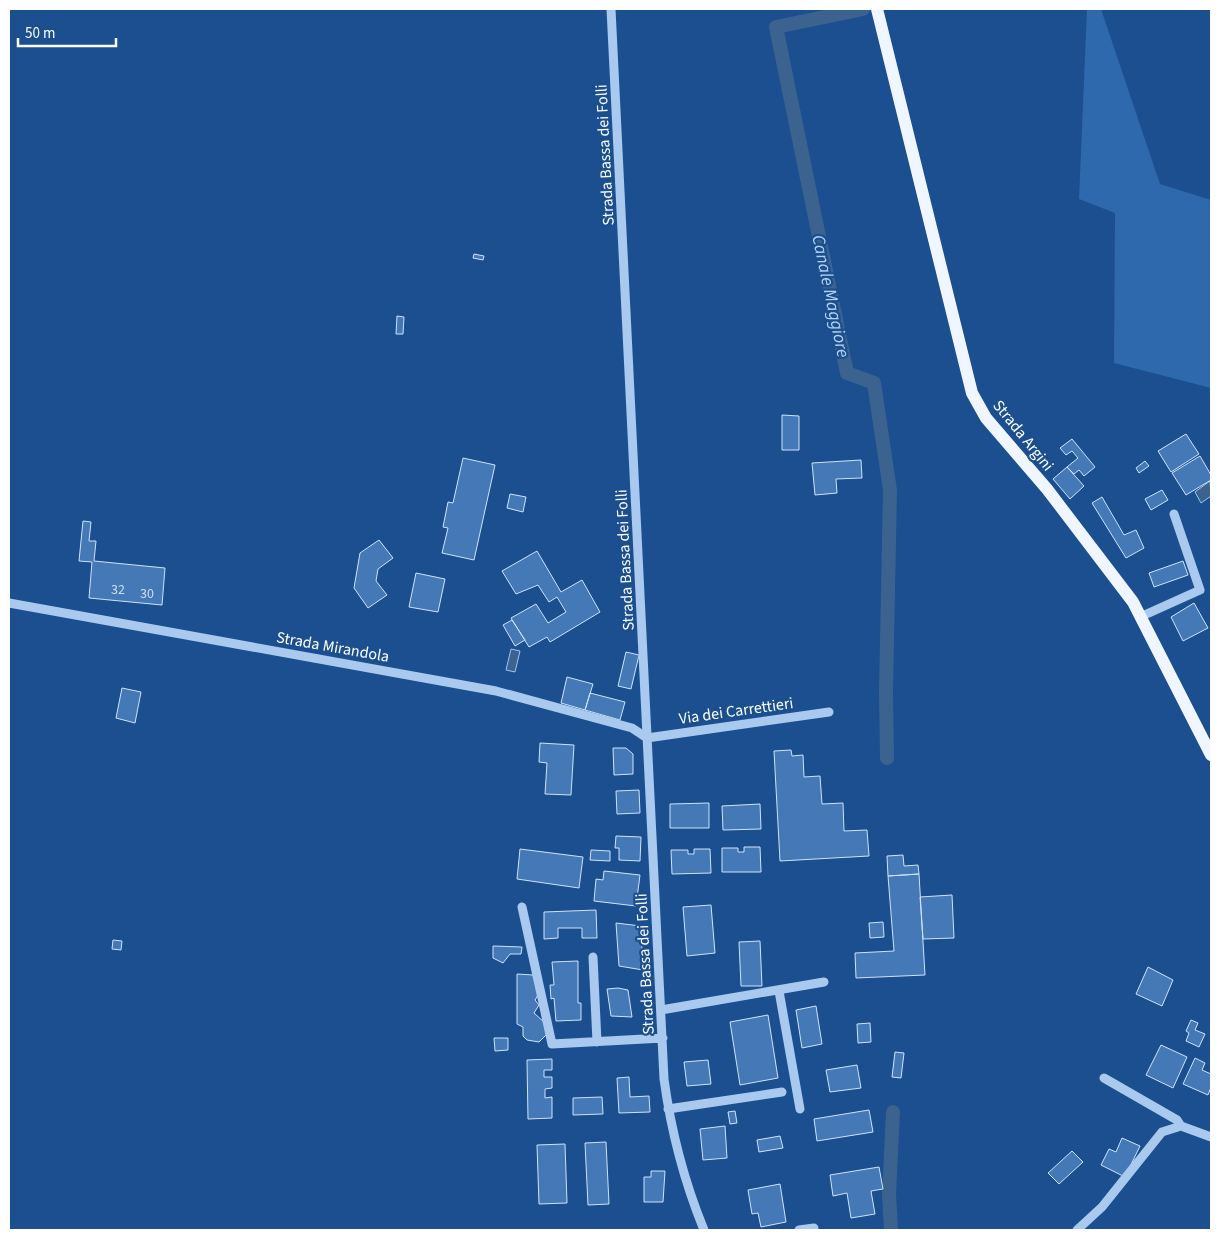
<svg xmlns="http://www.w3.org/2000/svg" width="1220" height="1239" viewBox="0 0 1220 1239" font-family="'Source Sans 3',sans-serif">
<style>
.green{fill:#2e69ad}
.water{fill:#3c6290;stroke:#9cc4f0}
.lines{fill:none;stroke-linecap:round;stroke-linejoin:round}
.canal{stroke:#3c6290;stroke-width:14}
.building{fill:#4478b7;stroke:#cfe3fa}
.minor{stroke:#a9c9ee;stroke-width:9}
.major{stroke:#f0f6ff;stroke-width:12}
.labels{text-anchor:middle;stroke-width:4.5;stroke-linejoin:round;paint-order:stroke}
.number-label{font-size:14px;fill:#d0dded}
.street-label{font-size:16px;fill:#fff;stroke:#1b4f8f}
.water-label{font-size:18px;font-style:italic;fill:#b5d3f5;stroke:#1b4f8f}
</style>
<rect width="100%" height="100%" fill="#1b4f8f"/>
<path class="green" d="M1087,9h14l59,175 51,16v188l-97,-25 1,-150 -36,-14z"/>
<path class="water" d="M1210,481l1,15 -10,7 -6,-11z
M511,649l9,2 -5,21 -9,-2z"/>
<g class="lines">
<path class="canal" d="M863,9l-87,18 71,346 27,10 16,107 -4,201 1,67
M891,1230l-2,-36 4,-82"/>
</g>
<path class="building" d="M474,254l10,2 -1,4 -10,-2z
M397,316l7,1 -1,17h-7z
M782,415l17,1v34h-17z
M1186,434l13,20 -28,18 -13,-21z
M1072,439l23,28 -11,9 -5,-6 -5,4 -7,-7 11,-9 -6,-7 -6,4 -6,-7z
M1200,456l11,19v5l-25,15 -14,-22z
M463,458l32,7 -21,95 -32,-7 6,-25 -5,-1 5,-25 5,1z
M861,460l1,18 -26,1 1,14 -22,2 -3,-32z
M1145,461l4,5 -10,7 -3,-5z
M1067,467l17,19 -14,13 -17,-20z
M1162,490l6,10 -17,10 -6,-11z
M510,494l16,3 -3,15 -16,-4z
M1102,497l22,38 12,-5 8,18 -18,10 -34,-55z
M83,521l8,1 -2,19h7l-2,20 71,7 -3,37 -73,-7 3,-36 -13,-1z
M379,540l14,18 -15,11 -2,12 11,14 -19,13 -14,-20 6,-35z
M537,551l24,41 21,-12 18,32 -50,30 -3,-5 -18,10 -18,-29 25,-14 12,19 18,-11 -9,-15 -8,5 -11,-17 -22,9 -14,-23z
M1183,561l5,14 -34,12 -5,-14z
M416,573l29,6 -7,33 -29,-5z
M1194,603l14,25 -25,13 -12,-24z
M512,620l13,20 -10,6 -12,-21z
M626,652l13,3 -8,34 -13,-3z
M567,677l26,7 -8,26 -24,-7z
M122,688l19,4 -6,31 -19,-5z
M590,693l35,9 -5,18 -35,-10z
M540,743l34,2 -3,50 -26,-1 2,-31 -8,-1z
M613,748h13l7,6v20l-19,1z
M791,750l1,6 11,-1 1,22 16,-1 2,28 21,-1 1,28 23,-1 2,26 -89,5 -6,-110z
M639,790l1,23 -23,1 -1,-23z
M709,803v25h-39v-24z
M760,804l1,25 -38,1 -1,-24z
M616,836l25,1 -1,24 -21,-1v-12h-4z
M744,847h16l1,25h-39v-24h16v4h6z
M520,849l63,8 -4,31 -62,-9z
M694,849h16l1,24 -39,1 -1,-24h17v4h6z
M591,850l19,1v10l-20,-1z
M903,855l1,11 14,-1 1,9 -31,2 -1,-20z
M604,871l36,4 -4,31 -42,-5 2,-22 7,1z
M919,874l6,101 -69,3 -1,-25 39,-2 -6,-75z
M952,895l2,43 -31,1 -3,-42z
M711,905l4,48 -28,3 -4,-49z
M596,910l1,28h-15v-10h-24v10l-14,1v-27z
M883,922l1,15 -14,1 -1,-15z
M616,923l25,3 2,44 -24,-4z
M113,940l9,1 -1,9 -9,-1z
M760,941l2,45h-21l-2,-44z
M493,946l29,1 -1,7h-11l-7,9 -10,-5z
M578,961v42h3v17l-25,1 -2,-23 -3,1 -1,-14h4l-2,-23z
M1148,967l25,13 -11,26 -26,-12z
M517,974l16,1 5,20 -3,5 4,5 -5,8 10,9 3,12 -8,8 -12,-2 -4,-4v-9l-6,-3z
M618,988l10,2 4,27 -21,-1 -4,-27z
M816,1006l6,38 -20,4 -6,-38z
M768,1015l10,63 -38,7 -10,-63z
M1191,1020l7,3 -3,7 10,4 -6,13 -13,-6 3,-8 -3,-2z
M870,1023l1,19 -13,1 -1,-19z
M494,1038h14v12l-13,1z
M1161,1045l26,12 -14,31 -27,-13z
M895,1052l9,1 -3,25 -9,-1z
M1195,1058l10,5 -3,7 9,4v13l-3,8 -25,-11z
M552,1059v11h-8v7h8v11l-7,1v9l7,-1v21l-24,1 -1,-59z
M708,1060l3,24 -24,2 -3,-24z
M857,1065l4,23 -31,4 -4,-22z
M629,1077l1,20 19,-1 1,16 -31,1 -2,-35z
M602,1097l1,17 -30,1v-17z
M869,1110l4,22 -56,9 -3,-22z
M735,1111l2,12 -7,1 -2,-12z
M725,1126l2,32 -24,2 -3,-31z
M780,1136l3,12 -24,4 -2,-12z
M1122,1138l18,8 -15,31 -24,-12 8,-16 7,3z
M606,1142l3,62 -21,1 -3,-62z
M565,1144l2,59 -28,1 -2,-59z
M1072,1151l11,11 -24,22 -11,-11z
M879,1167l4,22 -12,2 4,23 -24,4 -4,-25 -14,3 -3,-21z
M651,1171h14l-2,31h-19v-25h7z
M780,1184l6,38 -25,5 -3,-14 -6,1 -4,-24z"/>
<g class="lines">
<path class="minor" d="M611,9l53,1070c7,52 20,102 40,151
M9,603l487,88 136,37 15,10 182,-26
M1140,617l60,-27 -26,-76
M522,907l30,137 111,-6
M593,957l4,85
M779,991l21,118
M661,1010l163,-28
M1104,1078l73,42 4,6
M668,1109l114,-17
M799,1230l15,-2
M1077,1230l25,-23 60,-75 19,-6 30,11"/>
<path class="major" d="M877,9l95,384 14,25 61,71 86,113 78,153"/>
</g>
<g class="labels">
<g class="number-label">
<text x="118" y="594">32</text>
<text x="147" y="598">30</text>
</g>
<g class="street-label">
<text transform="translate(604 155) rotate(-93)" y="6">Strada Bassa dei Folli</text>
<text transform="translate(1024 435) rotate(51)" y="6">Strada Argini</text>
<text transform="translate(624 560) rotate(-93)" y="6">Strada Bassa dei Folli</text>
<text transform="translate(333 646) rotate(10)" y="6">Strada Mirandola</text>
<text transform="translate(736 710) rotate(-8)" y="6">Via dei Carrettieri</text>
<text transform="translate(644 964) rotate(-93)" y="6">Strada Bassa dei Folli</text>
</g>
<g class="water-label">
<text transform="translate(831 296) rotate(78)" y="6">Canale Maggiore</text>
</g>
</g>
<rect width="1220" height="1239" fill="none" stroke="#ffffff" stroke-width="20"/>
<path d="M18 38v8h98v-8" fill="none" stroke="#ffffff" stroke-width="2.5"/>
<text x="25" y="38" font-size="15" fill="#ffffff" stroke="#1b4f8f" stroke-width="4" paint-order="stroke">50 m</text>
</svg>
